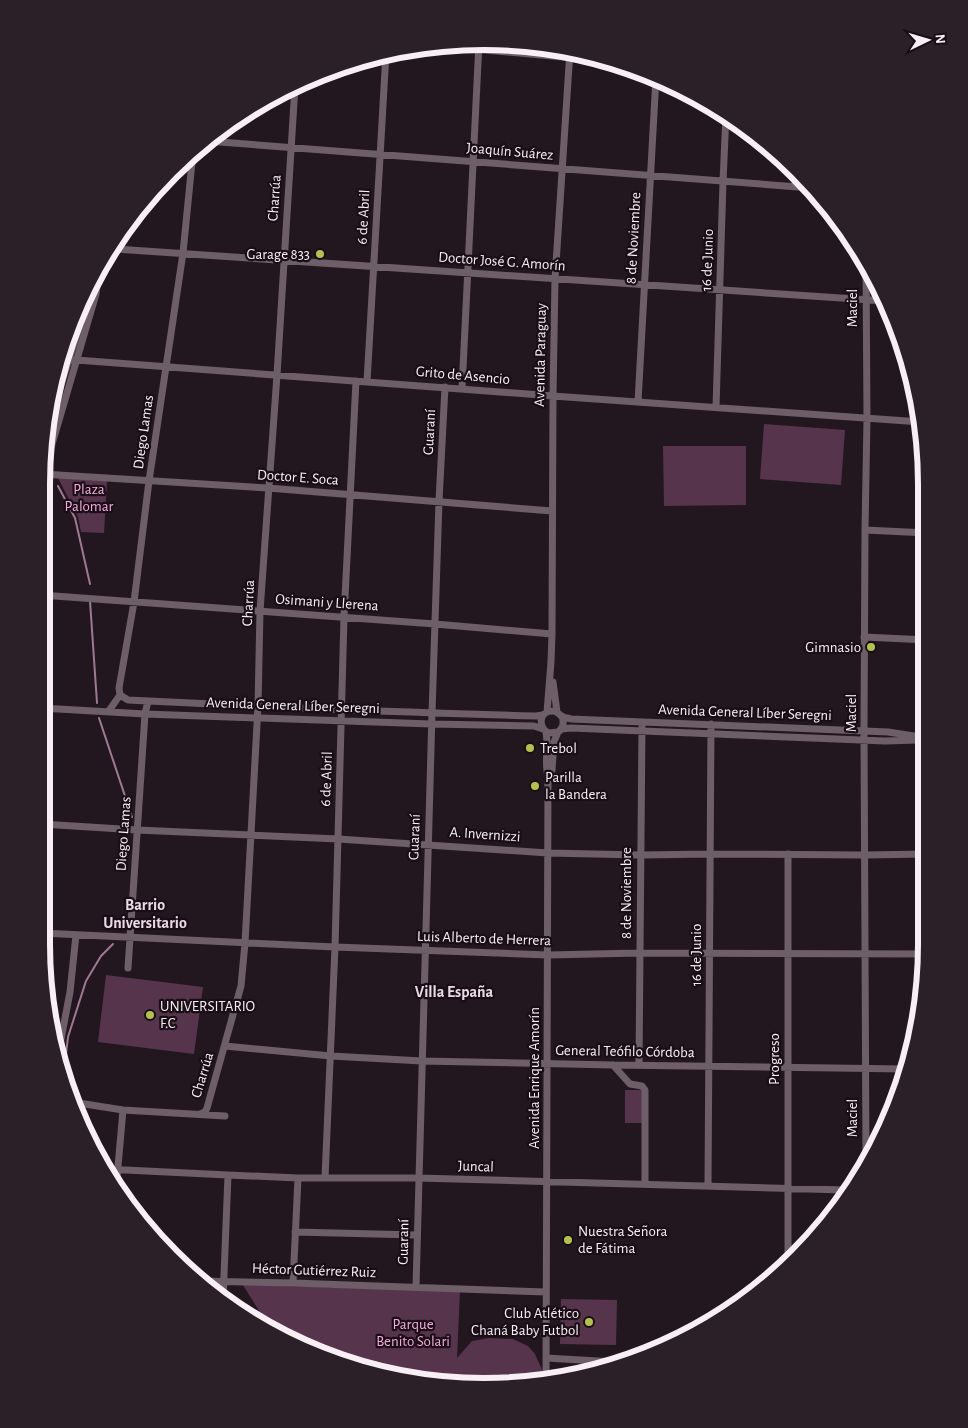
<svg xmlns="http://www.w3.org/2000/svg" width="968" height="1428" viewBox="0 0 968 1428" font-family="'Alegreya Sans',sans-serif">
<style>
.green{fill:#55344c}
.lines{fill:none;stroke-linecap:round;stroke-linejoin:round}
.stream{stroke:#9f7994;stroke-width:2}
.minor{stroke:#6d5e68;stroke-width:7}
.poi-dot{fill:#b4c24a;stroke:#1a0e16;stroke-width:2}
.labels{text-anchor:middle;stroke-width:4.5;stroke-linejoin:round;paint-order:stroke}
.street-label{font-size:15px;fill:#f8eff5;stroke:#1a0e16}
.poi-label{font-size:15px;fill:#f8eff5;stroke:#1a0e16;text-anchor:start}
.park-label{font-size:15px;fill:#f7a9e0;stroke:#1a0e16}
.neighbourhood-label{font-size:16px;font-weight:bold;fill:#ebdae6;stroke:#1a0e16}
.rim{fill:none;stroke:#f8eff5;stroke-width:6}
</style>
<rect width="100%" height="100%" fill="#23171f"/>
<path class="green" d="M764,424l81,6 -4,55 -81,-6z
M663,446h83v59l-82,1z
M58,478l49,3 -3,52 -23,-1 -3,-15z
M106,975l97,12 -9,67 -96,-12z
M625,1090h18v33h-18z
M243,1285l217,6 -3,67 15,-17 17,-3 24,1 15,7 7,8 8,18v8l-88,6 -140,-33 -46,-26z
M561,1299l56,1 -1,45 -56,-1z"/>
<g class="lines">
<path class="stream" d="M58,486l17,32 15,66
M90,601l7,102
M99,718l33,99
M63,1078l5,-41 18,-56 15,-25 12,-12"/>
<path class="minor" d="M440,46l167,15
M207,141l604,47
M115,249l771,52
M63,359l490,37 368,26
M367,382l19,-329
M462,389l17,-347
M638,402l18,-325
M716,407l7,-225 3,-68
M47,430l43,-138 1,-10
M42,474l226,14 284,23
M41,511l4,-43 51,-174 3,-23
M865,530l62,3
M41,595l394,29 117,10
M864,637l63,3
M553,682l4,30
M120,695l8,5c136,7 272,12 408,16l7,-1
M41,708l104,6 286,10 103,2 9,3
M108,712l12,-17 -1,-7 15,-86 15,-121 34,-228 10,-101
M547,712l4,-50 1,-28 1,-238 2,-117 15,-229
M562,716c2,6 2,12 -4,16l-9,1c-11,-5 -11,-22 4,-22 5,0 6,4 10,6 3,1 5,1 8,2l317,13 39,6
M561,729l10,-1 314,13 33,-1
M548,776l4,-6 2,-28 4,-10
M41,824l96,6 201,9 210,14 92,2 70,-1 155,1 62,-1
M788,854v410
M41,933l294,14 213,8 91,-2 287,1
M128,968l17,-254 3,-13
M225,1046l106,10 91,5 191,4 292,4
M59,1050l11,-58 6,-57
M613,1065l17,19 12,2 3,4v94
M639,1065l3,-338
M72,1102l51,8 102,6
M200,1114l5,-2 2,-4 34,-122 4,-43 13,-237 2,-95 17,-236 18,-289
M866,1161l-2,-430 1,-201 2,-111 -1,-155
M105,1169l123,6 70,3h120l427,12
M325,1178l10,-231 9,-330 12,-236
M708,1186l3,-462
M116,1189l7,-79
M295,1232l121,3
M201,1281l92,2 253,9
M293,1283l5,-105
M416,1287l16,-574 7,-212 6,-114
M223,1300l5,-125
M546,1358l69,4
M546,1380l2,-604c-4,-14 1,-29 -2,-44"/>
</g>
<g class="poi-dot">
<circle cx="320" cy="254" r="5"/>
<circle cx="871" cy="647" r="5"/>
<circle cx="530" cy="748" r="5"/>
<circle cx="535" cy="786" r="5"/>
<circle cx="150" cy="1015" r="5"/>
<circle cx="568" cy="1240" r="5"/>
<circle cx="589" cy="1322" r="5"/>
</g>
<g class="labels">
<g class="street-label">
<text transform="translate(510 151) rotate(5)" y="5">Joaquín Suárez</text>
<text transform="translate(274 198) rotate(-86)" y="5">Charrúa</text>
<text transform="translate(363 217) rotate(-87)" y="5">6 de Abril</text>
<text transform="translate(633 238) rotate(-87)" y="5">8 de Noviembre</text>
<text transform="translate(707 260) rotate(-88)" y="5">16 de Junio</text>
<text transform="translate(502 261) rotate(4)" y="5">Doctor José G. Amorín</text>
<text transform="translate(852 308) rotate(-90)" y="5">Maciel</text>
<text transform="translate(540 355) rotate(-89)" y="5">Avenida Paraguay</text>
<text transform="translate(463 375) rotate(5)" y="5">Grito de Asencio</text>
<text transform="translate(143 432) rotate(-82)" y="5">Diego Lamas</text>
<text transform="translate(429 432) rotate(-87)" y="5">Guaraní</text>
<text transform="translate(298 477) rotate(4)" y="5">Doctor E. Soca</text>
<text transform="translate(327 602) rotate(4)" y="5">Osimani y Llerena</text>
<text transform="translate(248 603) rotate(-87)" y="5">Charrúa</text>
<text transform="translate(293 705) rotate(2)" y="5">Avenida General Líber Seregni</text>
<text transform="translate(745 712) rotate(2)" y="5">Avenida General Líber Seregni</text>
<text transform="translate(851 713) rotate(-90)" y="5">Maciel</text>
<text transform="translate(326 779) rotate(-88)" y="5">6 de Abril</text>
<text transform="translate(123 834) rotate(-86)" y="5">Diego Lamas</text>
<text transform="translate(485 834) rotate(4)" y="5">A. Invernizzi</text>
<text transform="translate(414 837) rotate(-88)" y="5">Guaraní</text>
<text transform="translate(626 893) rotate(-90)" y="5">8 de Noviembre</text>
<text transform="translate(484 938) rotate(2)" y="5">Luis Alberto de Herrera</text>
<text transform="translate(696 955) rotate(-90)" y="5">16 de Junio</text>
<text transform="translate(625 1051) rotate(1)" y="5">General Teófilo Córdoba</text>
<text transform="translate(774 1059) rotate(-90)" y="5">Progreso</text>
<text transform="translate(202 1075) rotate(-73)" y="5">Charrúa</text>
<text transform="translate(534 1078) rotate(-90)" y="5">Avenida Enrique Amorín</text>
<text transform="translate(852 1118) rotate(-90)" y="5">Maciel</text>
<text transform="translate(476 1166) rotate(2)" y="5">Juncal</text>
<text transform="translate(403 1242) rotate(-89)" y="5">Guaraní</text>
<text transform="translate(314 1270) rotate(2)" y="5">Héctor Gutiérrez Ruiz</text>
</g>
<g class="poi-label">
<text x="310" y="259" text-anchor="end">Garage 833</text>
<text x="861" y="652" text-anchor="end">Gimnasio</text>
<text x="540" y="753">Trebol</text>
<text x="545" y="782">Parilla<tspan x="545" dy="17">la Bandera</tspan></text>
<text x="160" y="1011">UNIVERSITARIO<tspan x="160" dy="17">F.C</tspan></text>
<text x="578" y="1236">Nuestra Señora<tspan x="578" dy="17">de Fátima</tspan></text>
<text x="579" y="1318" text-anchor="end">Club Atlético<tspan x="579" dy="17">Chaná Baby Futbol</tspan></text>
</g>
<g class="park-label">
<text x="89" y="494">Plaza<tspan x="89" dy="17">Palomar</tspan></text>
<text x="413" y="1329">Parque<tspan x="413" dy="17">Benito Solari</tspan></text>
</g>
<g class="neighbourhood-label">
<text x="145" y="910">Barrio<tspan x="145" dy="18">Universitario</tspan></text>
<text x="454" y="997">Villa España</text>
</g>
</g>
<path d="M0 0H968V1428H0ZM484 50H484A434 434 0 0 1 918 484V944A434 434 0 0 1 484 1378H484A434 434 0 0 1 50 944V484A434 434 0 0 1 484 50Z" fill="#2c2028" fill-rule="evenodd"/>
<path class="rim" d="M484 50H484A434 434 0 0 1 918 484V944A434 434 0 0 1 484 1378H484A434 434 0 0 1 50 944V484A434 434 0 0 1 484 50Z"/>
<g transform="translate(928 40) rotate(85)" stroke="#1a0e16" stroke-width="4" paint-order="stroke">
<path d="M0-4L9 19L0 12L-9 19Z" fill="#f8eff5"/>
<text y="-8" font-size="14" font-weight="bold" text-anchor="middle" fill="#f8eff5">N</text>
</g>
</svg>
